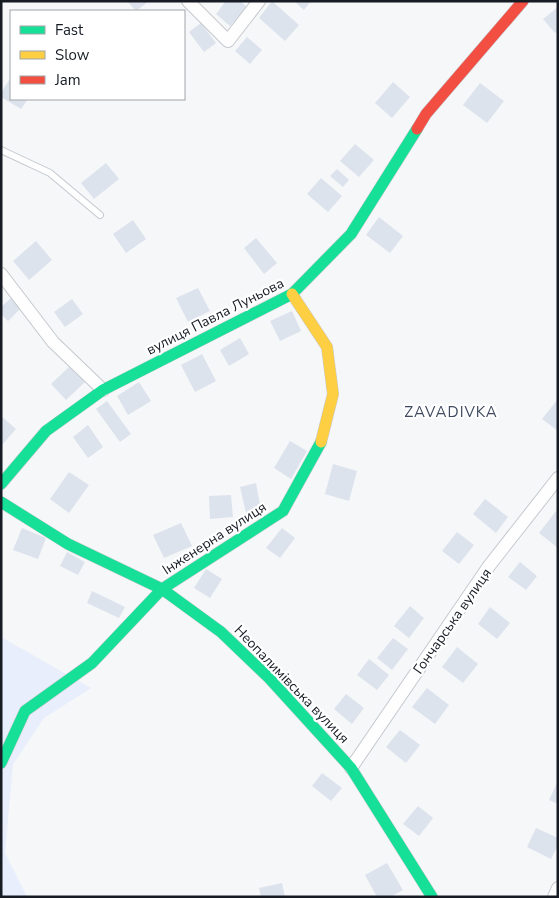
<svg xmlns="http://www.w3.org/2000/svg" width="559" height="898" viewBox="0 0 559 898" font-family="'Nunito Sans',sans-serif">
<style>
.green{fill:#e8eefb}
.building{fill:#dde3ed}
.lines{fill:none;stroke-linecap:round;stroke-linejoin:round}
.lane-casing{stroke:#c5c8ce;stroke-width:8}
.street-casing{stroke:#c5c8ce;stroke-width:14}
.fast-casing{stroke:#c5c8ce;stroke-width:12}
.slow-casing{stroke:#c5c8ce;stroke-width:12}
.jam-casing{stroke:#c5c8ce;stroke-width:12}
.lane{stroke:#fefefe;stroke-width:6}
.street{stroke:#fefefe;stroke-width:12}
.fast{stroke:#16e098;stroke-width:11}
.slow{stroke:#ffcf43;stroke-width:11}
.jam{stroke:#f24e42;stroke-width:11}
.labels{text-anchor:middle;stroke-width:4.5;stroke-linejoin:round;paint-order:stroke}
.street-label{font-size:14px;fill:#161b24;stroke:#fff}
.neighbourhood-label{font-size:15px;letter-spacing:1px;fill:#3f4a60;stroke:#fff}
</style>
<rect width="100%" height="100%" fill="#f5f7f9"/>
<path class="green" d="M1,637l90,51 -47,30 -31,46 -8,89 22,44h-26z"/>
<path class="building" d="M127,1h22l-13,10z
M226,1h14l7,6 -17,19 -14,-12z
M272,1l27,24 -14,16 -26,-23z
M294,1h17l-7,9z
M558,7v24l-3,2 -12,-14z
M201,23l15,20 -12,9 -15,-20z
M247,37l15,13 -12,14 -15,-13z
M11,77v22h17l-7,10 -20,-12v-4z
M393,82l17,15 -18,21 -17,-15z
M480,83l24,18 -17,22 -24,-18z
M355,144l19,16 -15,17 -19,-16z
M106,163l13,16 -25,20 -13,-16z
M337,169l12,11 -6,7 -13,-11z
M321,178l21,18 -14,16 -21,-18z
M379,217l24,19 -13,17 -24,-18z
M133,220l13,19 -20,14 -13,-19z
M256,238l21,25 -13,11 -20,-26z
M36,241l16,19 -23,20 -16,-19z
M198,288l12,23 -22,11 -12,-24z
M11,298l10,10 -13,13 -7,-7v-7z
M72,299l11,15 -18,13 -11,-15z
M292,311l9,20 -21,10 -10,-20z
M240,338l9,16 -20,12 -9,-16z
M202,354l14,27 -21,11 -14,-27z
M70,366l15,16 -19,18 -15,-16z
M139,382l12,19 -23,14 -11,-19z
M558,399v32l-16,-12z
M107,401l24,33 -11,8 -24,-33z
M1,416l15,13 -15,17z
M88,425l15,22 -15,11 -15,-21z
M290,441l17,10 -16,28 -17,-11z
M333,464l24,7 -8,30 -24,-7z
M69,472l20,13 -20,28 -19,-14z
M256,483l5,27 -15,3 -6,-26z
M231,495l2,22 -23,2 -1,-23z
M485,499l23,18 -12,16 -23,-19z
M556,511l2,2v35l-19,-15z
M181,523l11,23 -28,12 -11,-23z
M22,528l24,10 -8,21 -25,-9z
M282,528l13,10 -15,20 -14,-10z
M457,532l17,13 -15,19 -17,-13z
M67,552l18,10 -7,13 -18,-9z
M520,562l17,14 -11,14 -18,-13z
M206,569l16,10 -12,19 -16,-10z
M92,591l33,16 -6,11 -32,-15z
M410,606l14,12 -15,20 -15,-12z
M490,607l20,16 -13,16 -19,-15z
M393,638l15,11 -16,21 -15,-12z
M457,647l21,17 -15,19 -21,-16z
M369,659l20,16 -12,15 -20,-15z
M427,688l22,17 -14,19 -23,-17z
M346,694l18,14 -12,16 -18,-15z
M400,730l20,15 -14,18 -20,-16z
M322,773l20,15 -11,13 -19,-15z
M558,781v23l-9,-4z
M418,806l15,12 -14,18 -16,-12z
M536,828l22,10v7l-7,14 -24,-12z
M387,863l16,27 -13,7h-13l-12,-22z
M282,883l3,14h-24l-2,-9z"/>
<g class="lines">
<defs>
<path id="lane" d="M1,150l49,23 50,42"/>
<path id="street" d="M188,1l40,40 31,-40
M1,274l52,68 50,48
M351,768l138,-202 69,-88
M554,897l4,-9"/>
<path id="fast" d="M1,484l45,-53 57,-41 189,-96 59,-60 66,-105
M1,502l67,42 94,45 59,43 48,46 82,90 81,129
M1,763l24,-52 67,-48 70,-74 121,-78 38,-69"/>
<path id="slow" d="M292,294l35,53 6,47 -12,48"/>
<path id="jam" d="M417,129l9,-15 97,-113"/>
</defs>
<use href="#lane" class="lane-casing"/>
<use href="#street" class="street-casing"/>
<use href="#fast" class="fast-casing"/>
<use href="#slow" class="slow-casing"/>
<use href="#jam" class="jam-casing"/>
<use href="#lane" class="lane"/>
<use href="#street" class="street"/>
<use href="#fast" class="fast"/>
<use href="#slow" class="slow"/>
<use href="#jam" class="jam"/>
</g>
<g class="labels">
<g class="street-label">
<text transform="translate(215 316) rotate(-27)" y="5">вулиця Павла Луньова</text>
<text transform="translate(214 538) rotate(-33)" y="5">Інженерна вулиця</text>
<text transform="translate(452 621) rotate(-55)" y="5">Гончарська вулиця</text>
<text transform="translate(292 684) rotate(46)" y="5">Неопалимівська вулиця</text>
</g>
<g class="neighbourhood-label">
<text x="451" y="417">ZAVADIVKA</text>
</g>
</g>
<rect width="559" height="898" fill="none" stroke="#161b24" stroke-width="5"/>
<rect x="10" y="10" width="175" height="90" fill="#ffffff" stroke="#a2a4a7"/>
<rect x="20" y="26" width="25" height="8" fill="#16e098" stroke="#a2a4a7"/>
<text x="55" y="35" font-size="15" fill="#161b24">Fast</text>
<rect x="20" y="51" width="25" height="8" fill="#ffcf43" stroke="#a2a4a7"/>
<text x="55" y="60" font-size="15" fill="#161b24">Slow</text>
<rect x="20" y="76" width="25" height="8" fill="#f24e42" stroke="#a2a4a7"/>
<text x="55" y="85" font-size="15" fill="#161b24">Jam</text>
</svg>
